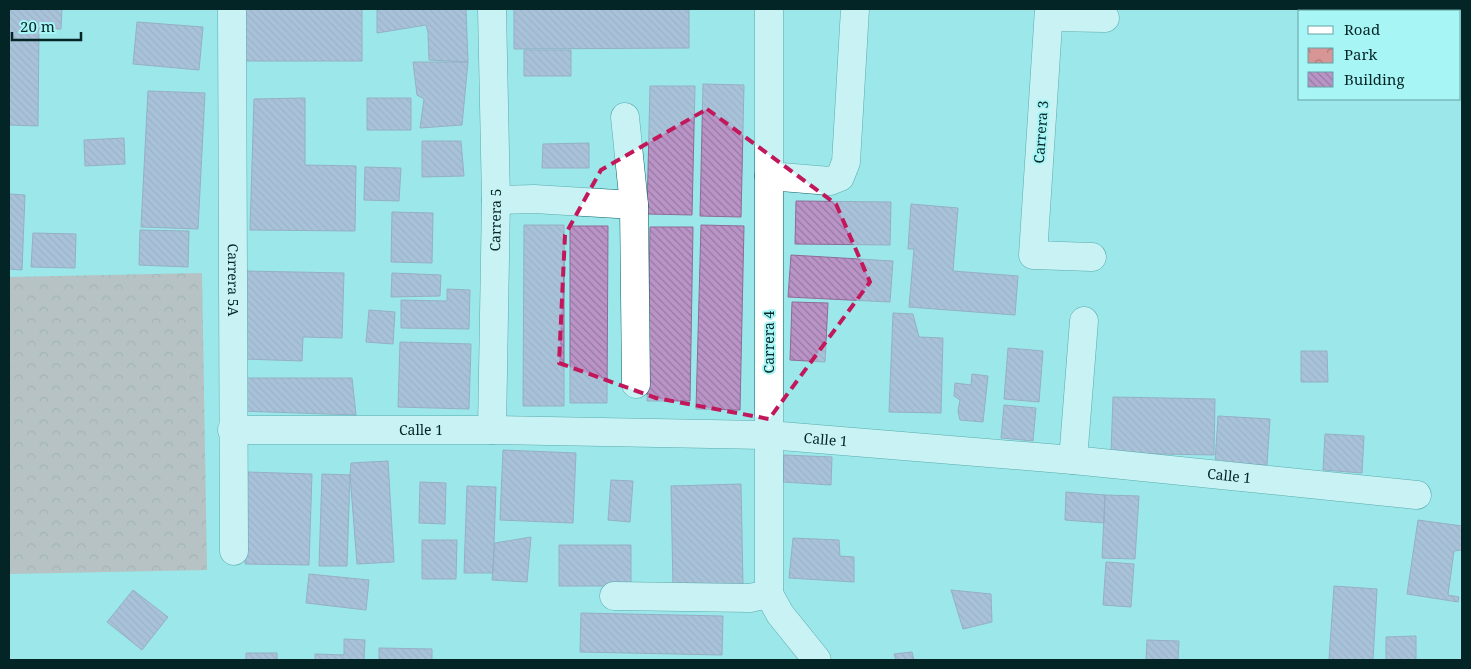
<svg xmlns="http://www.w3.org/2000/svg" width="1471" height="669" viewBox="0 0 1471 669" font-family="'Noto Serif',serif">
<style>
.park{fill:url(#park-crowns)}
.building{fill:url(#building-back-hatch);stroke:#8d6c98}
.lines{fill:none;stroke-linecap:round;stroke-linejoin:round}
.minor-casing{stroke:#096466;stroke-width:29}
.minor{stroke:#fff;stroke-width:28}
.marked{fill:none;stroke:#c2185b;stroke-width:4;stroke-dasharray:10 6;stroke-linejoin:round}
.labels{text-anchor:middle;stroke-width:4;stroke-linejoin:round;paint-order:stroke}
.street-label{font-size:14px;fill:#042526;stroke:#a8f5f6}
</style>
<defs>
<pattern id="park-crowns" width="20" height="18" patternUnits="userSpaceOnUse" patternTransform="scale(1.25)"><rect width="20" height="18" fill="#d79596"/><path d="M2 6a3 3 0 1 1 6 0M12 15a3 3 0 1 1 6 0" fill="none" stroke="#ac797a"/></pattern>
<pattern id="building-back-hatch" width="6" height="6" patternUnits="userSpaceOnUse" patternTransform="scale(1.25)"><rect width="6" height="6" fill="#bb94c7"/><path d="M-1 5l2 2M0 0l6 6M5-1l2 2" fill="none" stroke="#9679a1"/></pattern>
</defs>
<rect width="100%" height="100%" fill="#9be7e9"/>
<path class="park" d="M202,273l5,297 -198,4v-297z"/>
<path class="building" d="M9,9h53l-1,20h-22l-1,97 -29,-1z
M242,9h120v52h-119z
M377,9h89l2,53 -39,-2 -1,-28 -2,-7 -49,8z
M514,9h175v39l-175,1z
M137,22l66,5 -4,43 -66,-6z
M524,50h47v26h-47z
M413,62h55l-6,63 -42,3 4,-29 -7,-4z
M703,84l41,1 -3,132 -41,-1z
M650,86h45l-3,129 -45,-1z
M148,91l57,2 -7,136 -57,-2z
M305,98v67l51,1 -1,65 -105,-1 4,-131z
M367,98h44v32h-44z
M124,138l1,26 -40,2 -1,-26z
M422,141h39l3,35 -42,1z
M589,143v25h-47l1,-24z
M365,167l36,1 -2,33 -35,-1z
M9,194l16,1 -3,75 -13,-1z
M796,201l95,1 -1,43 -95,-1z
M911,204l47,4 -5,63 65,5 -3,39 -106,-8 5,-58h-6z
M392,212l41,1 -1,50 -41,-1z
M524,225h40v181h-41z
M701,225l43,1 -4,184 -44,-1z
M570,226h38l-1,177h-37z
M650,227h43l-3,174h-43z
M140,230l49,1 -1,36 -49,-2z
M33,233l43,1 -1,34 -44,-1z
M791,255l102,6 -3,41 -102,-5z
M245,271l99,2 -2,65 -39,-1 -1,24 -59,-2z
M392,273l49,2 -1,21 -49,1z
M447,289l23,1 -1,39 -68,-1v-28l46,1z
M792,302l36,1 -3,59 -35,-2z
M369,310l26,2 -2,32 -27,-2z
M893,313l20,1 6,23 24,1 -2,75 -52,-1z
M400,342l71,2 -2,65 -71,-2z
M1008,348l35,3 -4,51 -35,-3z
M1301,351h26l1,31h-27z
M972,374l16,2 -5,46 -23,-2 -2,-9 2,-11 -6,-4 1,-13 16,2z
M246,378h106l4,37 -117,-4z
M1113,397l102,2 -1,56 -103,-2z
M1004,405l32,3 -3,33 -32,-3z
M1218,416l52,3 -3,46 -52,-2z
M1325,434l39,2 -2,37 -39,-3z
M503,450l73,3 -3,70 -73,-3z
M784,455l48,2 -1,28 -48,-3z
M388,461l6,101 -37,2 -7,-89 1,-12z
M248,472l64,2 -3,91 -64,-1z
M322,474l28,1 -3,91h-28z
M611,480l22,1 -3,41 -22,-2z
M420,482l26,1 -1,41 -26,-1z
M741,484l2,101 -70,2 -2,-101z
M467,486l29,1 -3,86h-29z
M1066,492l39,3 -1,28 -39,-3z
M1105,495l34,1 -4,63 -33,-1z
M1418,520l44,6v24l-8,1 -6,44 11,2 -1,5 -51,-8z
M531,537l-4,45 -35,-2 3,-37z
M793,538l46,2 1,16 14,1v25l-65,-4z
M422,540h35l-1,39h-34z
M559,545h72v41h-72z
M1106,562l28,2 -3,43 -28,-2z
M309,574l60,6 -3,30 -60,-7z
M1334,586l43,3 -4,71h-44z
M133,590l35,27 -26,33 -35,-28z
M951,590l40,4 1,28 -29,7z
M581,613l142,3 -1,39 -142,-3z
M1416,636v24h-30v-23z
M344,639l21,1 -1,20h-49v-6l29,1z
M1147,640l32,1 -1,19h-32z
M379,648l53,1v11h-53z
M912,652l2,8h-18l-2,-6z
M246,653h31v7h-31z"/>
<g class="lines">
<defs>
<g id="minor">
<path id="s1" d="M232,9l2,542"/>
<path d="M769,9v585l11,20 37,46"/>
<path d="M1049,9l-16,246 59,2"/>
<path d="M1049,17l56,1"/>
<path d="M625,117l9,88 2,179"/>
<path d="M769,176l61,5 10,-4 6,-15 9,-153"/>
<path d="M496,200l38,-1 100,6"/>
<path id="s2" d="M232,430h260l277,5 304,25 344,35"/>
<path id="s3" d="M492,430l4,-230 -4,-191"/>
<path d="M1073,460l11,-139"/>
<path d="M614,596l136,2 19,-4"/>
</g>
</defs>
<use href="#minor" class="minor-casing"/>
<use href="#minor" class="minor"/>
</g>
<path d="M0 0H1471V669H0ZM707,109l129,95 34,78 -101,137 -113,-21 -97,-35 6,-128 36,-65z" fill="#9be7e9" fill-opacity=".55" fill-rule="evenodd"/>
<path class="marked" d="M707,109l129,95 34,78 -101,137 -113,-21 -97,-35 6,-128 36,-65z"/>
<g class="labels">
<g class="street-label">
<text transform="translate(1041 132) rotate(-86)" y="5">Carrera 3</text>
<text dy="5" stroke="none"><textPath href="#s3" startOffset="210">Carrera 5</textPath></text>
<text dy="5" stroke="none"><textPath href="#s1" startOffset="271">Carrera 5A</textPath></text>
<text transform="translate(769 342) rotate(-90)" y="5">Carrera 4</text>
<text dy="5" stroke="none"><textPath href="#s2" startOffset="189">Calle 1</textPath></text>
<text dy="5" stroke="none"><textPath href="#s2" startOffset="594">Calle 1</textPath></text>
<text dy="5" stroke="none"><textPath href="#s2" startOffset="999">Calle 1</textPath></text>
</g>
</g>
<rect width="1471" height="669" fill="none" stroke="#042526" stroke-width="20"/>
<rect x="1298" y="10" width="162" height="90" fill="#a8f5f6" stroke="#66a2a3"/>
<rect x="1308" y="26" width="25" height="8" fill="#ffffff" stroke="#66a2a3"/>
<text x="1344" y="35" font-size="15" fill="#042526">Road</text>
<rect x="1308" y="48" width="25" height="15" fill="url(#park-crowns)" stroke="#66a2a3"/>
<text x="1344" y="60" font-size="15" fill="#042526">Park</text>
<rect x="1308" y="72" width="25" height="15" fill="url(#building-back-hatch)" stroke="#66a2a3"/>
<text x="1344" y="85" font-size="15" fill="#042526">Building</text>
<path d="M12 32v8h69v-8" fill="none" stroke="#042526" stroke-width="2.5"/>
<text x="20" y="32" font-size="15" fill="#042526" stroke="#a8f5f6" stroke-width="4" paint-order="stroke">20 m</text>
</svg>
